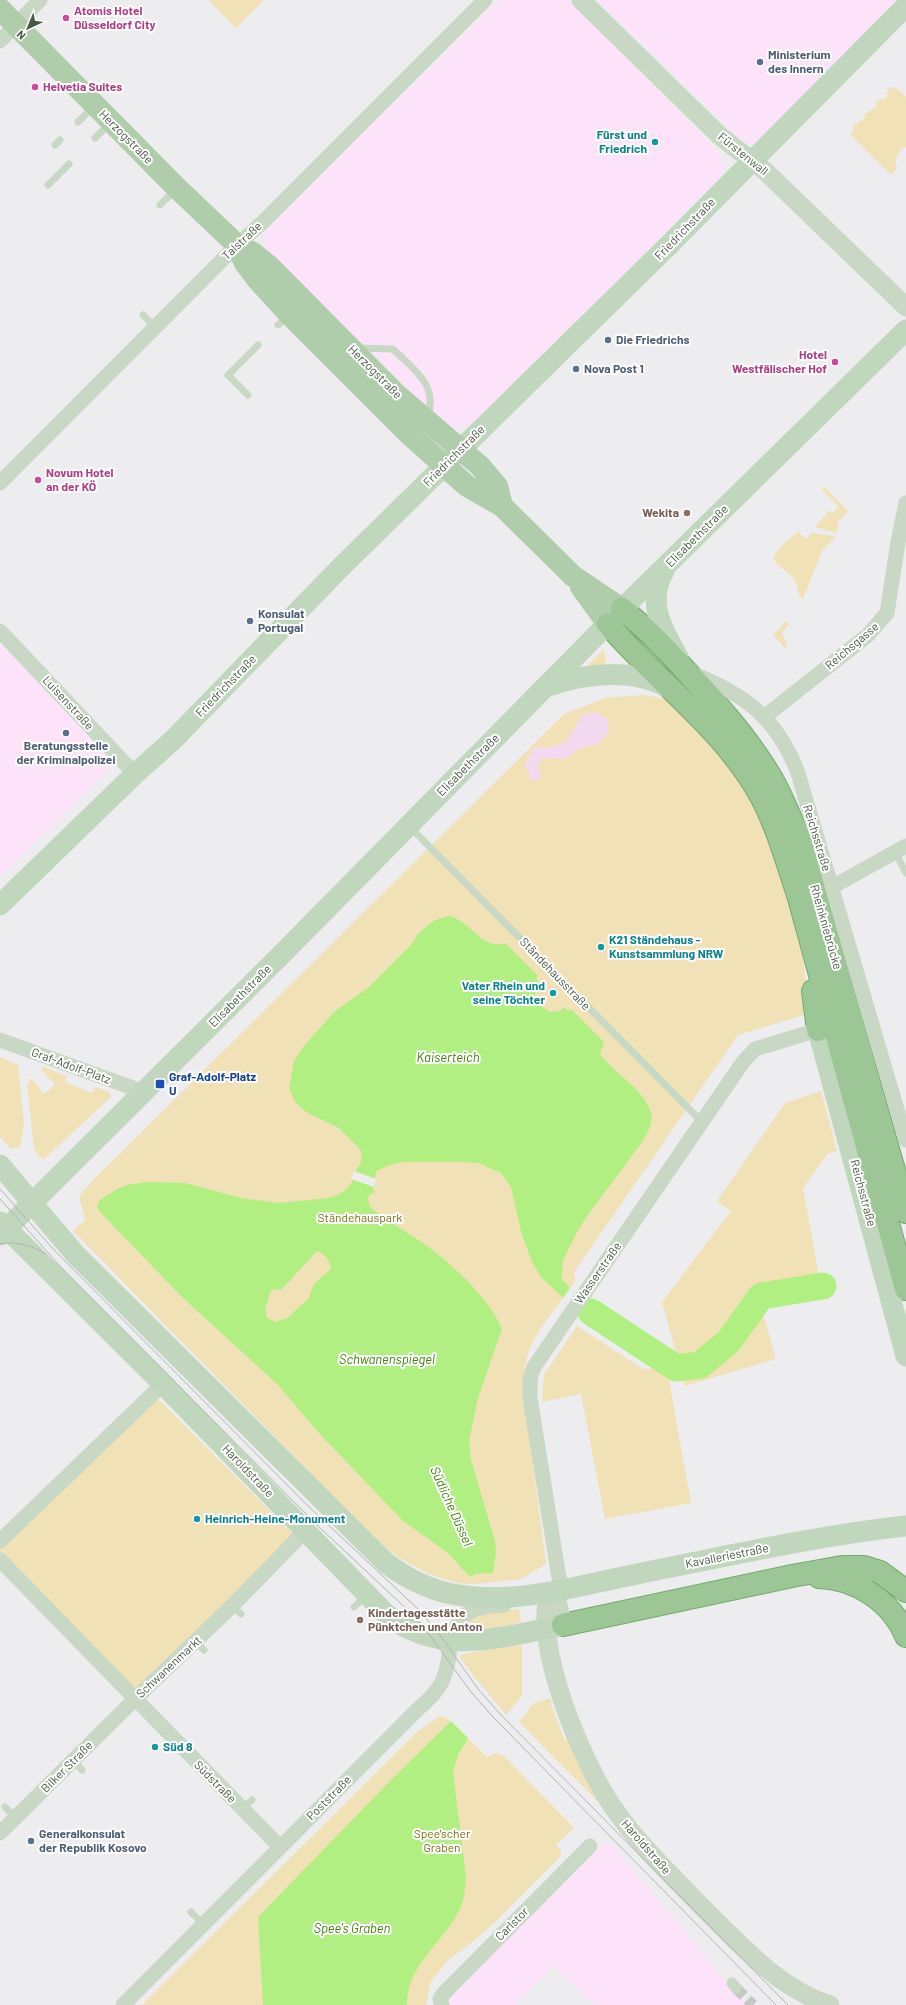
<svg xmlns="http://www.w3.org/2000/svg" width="906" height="2005" viewBox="0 0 906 2005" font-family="Barlow,sans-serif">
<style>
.commercial{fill:#fce3fa}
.green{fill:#f0e1b7}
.sand{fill:#f2dbf1}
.water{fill:#b2ef82;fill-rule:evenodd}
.pier{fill:#edecef}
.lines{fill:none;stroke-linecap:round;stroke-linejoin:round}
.river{stroke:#b2ef82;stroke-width:27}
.pedestrian-tunnel{stroke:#c4c8c4;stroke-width:11;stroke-dasharray:11 5.5;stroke-linecap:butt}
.trunk-casing{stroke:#74aa6c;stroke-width:24}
.service{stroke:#c8d8c5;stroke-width:7}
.pedestrian{stroke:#c8d8c5;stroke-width:11}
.minor{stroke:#c8d8c5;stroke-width:15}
.tertiary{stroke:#c8d8c5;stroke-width:19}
.secondary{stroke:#c1d7bd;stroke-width:21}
.primary{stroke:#afcdaa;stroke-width:22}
.trunk{stroke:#9cc696;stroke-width:22}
.tram{stroke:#aeb7ae;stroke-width:1}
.hotel-dot{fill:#d1479c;stroke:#fff;stroke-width:1.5}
.service-dot{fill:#5c6f8a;stroke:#fff;stroke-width:1.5}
.culture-dot{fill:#0f9aa8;stroke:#fff;stroke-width:1.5}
.education-dot{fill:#8d6e63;stroke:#fff;stroke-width:1.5}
.transit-dot{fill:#1a4fb4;stroke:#fff;stroke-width:1.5}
.labels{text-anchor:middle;stroke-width:4;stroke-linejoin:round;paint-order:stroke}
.hotel-label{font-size:12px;font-weight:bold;fill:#b23c85;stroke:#fff;text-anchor:start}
.service-label{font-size:12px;font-weight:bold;fill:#4e5e75;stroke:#fff;text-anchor:start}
.culture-label{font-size:12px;font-weight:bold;fill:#0d838f;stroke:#fff;text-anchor:start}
.street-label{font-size:12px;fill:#485a44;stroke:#fff}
.education-label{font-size:12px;font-weight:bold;fill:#785e54;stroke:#fff;text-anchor:end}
.transit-label{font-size:12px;font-weight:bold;fill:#164399;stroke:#fff;text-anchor:start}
.park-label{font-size:12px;fill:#7d6e13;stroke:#fff}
.water-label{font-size:13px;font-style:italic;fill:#3f8409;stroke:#fff}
</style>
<rect width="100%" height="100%" fill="#edecef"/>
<path class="commercial" d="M500,0h69l154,157 -1,18 -249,251 -25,1 -183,-176 -1,-22z
M597,0h304l-145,144 -12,-1z
M0,635l118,126 -118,116z
M608,1840l138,165h-152l-40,-39 -40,39h-66l-3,-4z"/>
<path class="green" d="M208,0h56l-28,28z
M891,87l2,2 2,-2 11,10v50c-9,4 -12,12 -9,22l-6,6 -41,-41 5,-5 -2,-3 12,-8 -1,-3 13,-9 -2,-2 6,-6 2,2 5,-5 -2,-2z
M824,487l24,24 -10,11 -1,11 -22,-6 14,-16 3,2 7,-6 -17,-17z
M798,532l8,7 5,-6 25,3 -14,15 -19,48c-7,-6 -5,-14 -9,-20 -6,-8 -15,-10 -21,-21l6,-10z
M786,621l3,3 -7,9 5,11 -2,4 -12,-13z
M635,633l43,44 56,62 -103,-102z
M604,649l2,17h-17v-2z
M643,695l23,4 29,27 32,35 27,39 17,39 30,104 9,70 -72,22 -164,237 1,9c-13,19 -40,51 -47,72 -5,17 -5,35 -3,52l21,159 -25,15 -46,5 -19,-1 -27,-9 -30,-16 -17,-12 -309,-315 12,-11 -6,-24 14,-16 471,-466 41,-16z
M0,1057l18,8 6,60 -4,22 -9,2 -11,-12z
M44,1067l23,9 -2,6 27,11 4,-6 13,5 2,5 -68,63 -9,-11 -7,-65 4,-6 13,16 11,-9 -14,-16z
M821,1091l16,60 -10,3 -24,34 18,99 -61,16 16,56 -91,27 -23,-84 69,-91 -14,-10 68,-98z
M577,1326l66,43 14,-1 11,7 23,128 -86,16 -24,-125 -39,8 2,-27z
M154,1395l141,141 -158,166 -137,-144v-16z
M519,1609l2,14 -40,8h-17v-4c13,-18 34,-17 55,-18z
M522,1645v51l-16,19 -34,-41 -13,-18c6,-4 52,-9 63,-11z
M550,1698l2,4 -2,1 15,38 5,-3 42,78 -93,-94 14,-18z
M440,1716l7,2 40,39 9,-4 8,3 70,72 -18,17 5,6v5l-69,69 -22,19 -23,17 -17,22 -4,22h-284l275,-273z"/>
<path class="sand" d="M594,712l5,1 8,6 2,9 -3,9 -10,8 -16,3 -15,11 -18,-1 -6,1 -3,8 3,7 -1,5 -5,2 -6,-2v-8l-5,-5 10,-18 20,-1 12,-6 17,-26z"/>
<path class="water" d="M448,916c20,2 36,36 57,27l33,33 -2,2 3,4 -4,12 3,10 12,8 10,-1 5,-4 3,4 3,-2 33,33 -4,12c15,20 44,35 51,59 5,15 -17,39 -25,51 -20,28 -40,49 -55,80 -3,5 -6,13 -8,16 -2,6 1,13 -2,18l9,10 -7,10 -22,-21 -9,-15 -10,-27 -11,-48 -10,-14 -23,-10 -18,-1h-55l-12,2 -17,7 -3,19 2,2 -6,3 -1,5 3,8c18,14 38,25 56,38 27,20 62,52 75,83l-24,69 -9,42 2,20 24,81 1,11 -3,21 -19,1 -1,2h-4l-22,-24 -44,-31 -84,-88 -42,-49 -95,-87 -83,-86 -2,-5 3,-6 19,-12 8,-3 20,-3 38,1 56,15 38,5 49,-5 8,-2 11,-7 5,-7 4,-12 4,-5 2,-8 -2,-8 -21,-21 -33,-16 -11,-10 -6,-14 5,-27 9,-14 31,-35 34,-24 42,-42 8,-12 15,-13zM316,1252h4c6,4 11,10 11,17l-17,15 -6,15 -21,19 -11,4 -9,-4 -2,-9 6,-19 11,-1z
M451,1721l17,17 -10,17 -5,17 13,105c-1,9 -1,18 -4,27 -14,36 -56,59 -55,101h-144l-5,-88 132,-136z"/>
<path class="pier" d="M354,1171l22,8 -2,8 -23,-8z"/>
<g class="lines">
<path class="river" d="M591,1312l85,56 24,-3 29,-24 32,-45 62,-10"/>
<path class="pedestrian-tunnel" d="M736,1988l17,17"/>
<defs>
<path id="trunk" d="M622,609c24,19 45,41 65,63 30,32 59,64 82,102 12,19 20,42 30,63l107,375
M608,624c50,59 117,105 154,174 16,31 26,67 37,100l107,391
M813,991l5,39
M819,1577c37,1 73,25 87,59
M563,1625l229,-49 50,-9h22l16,5 26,19"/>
</defs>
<use href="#trunk" class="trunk-casing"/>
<path class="service" d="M78,122l15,-15
M95,138l15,-15
M55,145l5,-5
M48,185l21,-21
M160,205l15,-15
M143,315l12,12
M278,325l10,-9
M356,348l37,1c21,21 45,35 35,68
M248,395l-20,-20 30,-30
M410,827l292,295
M895,852l11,21
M232,1606l9,8
M354,1607l12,-11
M196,1642l8,8
M73,1761l9,9
M5,1807l11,11
M242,1809l10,-9
M191,1912l13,13"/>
<path class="pedestrian" d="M732,1983l4,5"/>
<path class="minor" d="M0,41l40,-41
M0,483l237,-238 26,-23 222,-222
M0,631l135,143
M691,673c54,21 86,45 107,100l108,367
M764,717l104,-82 19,-22 11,-71 8,-39
M832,887l74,-41
M0,1040l133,48 7,7
M0,1541l163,-157
M0,1560l280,287
M561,1590l-31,-192v-20l4,-11 209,-305 12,-13 63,-19
M0,1833l134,-133 98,-94 74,-76
M123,2005l296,-297c11,-9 22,-20 26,-34 8,-23 1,-52 29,-64 9,-4 21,-4 30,-5
M442,2005l-2,-6 4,-6 146,-147"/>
<path class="tertiary" d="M581,0l139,136 45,35 141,136
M550,1592c-19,51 34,175 65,218 26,37 58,67 89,99 38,37 74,79 126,96
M550,1592l7,9 6,24"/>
<path class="secondary" d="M664,571c-18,31 -2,58 14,86
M548,686c40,-13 84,-19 123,3
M0,905l135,-131 39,-35 166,-171 328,-322 238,-240
M818,1030l88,326
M0,1165l75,89 311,309c24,18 49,30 79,33 57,7 113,-10 167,-21 91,-18 182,-39 274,-49
M0,1222l163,162 223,230c54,44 116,23 177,11
M0,1235l283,-282 350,-355 273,-268"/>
<path class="primary" d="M0,9l177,179 60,57 16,8 16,13 127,128 84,72 17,20 5,20
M237,246l8,17 12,16 32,35 120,120 58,52 35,20 71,70 49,33
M581,587l27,37"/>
<use href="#trunk" class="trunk"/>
<path class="tram" d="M0,1189l55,62 250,252 113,106 19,22 41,58 23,26 287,290
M0,1199l59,66 259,261 96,90 17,21 40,55 23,26 282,287
M0,1244c16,-3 32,1 46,10"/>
</g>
<g class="hotel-dot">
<circle cx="66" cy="18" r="4"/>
<circle cx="35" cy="87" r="4"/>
<circle cx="835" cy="362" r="4"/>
<circle cx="38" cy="480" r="4"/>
</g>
<g class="service-dot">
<circle cx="760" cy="62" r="4"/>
<circle cx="608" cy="340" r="4"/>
<circle cx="576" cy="369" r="4"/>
<circle cx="250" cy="621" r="4"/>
<circle cx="66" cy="733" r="4"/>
<circle cx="31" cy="1841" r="4"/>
</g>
<g class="culture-dot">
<circle cx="655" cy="142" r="4"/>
<circle cx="601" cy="947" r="4"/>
<circle cx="553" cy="993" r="4"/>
<circle cx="197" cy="1519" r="4"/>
<circle cx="155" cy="1747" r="4"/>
</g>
<g class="education-dot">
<circle cx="687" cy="513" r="4"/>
<circle cx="360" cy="1620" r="4"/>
</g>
<rect class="transit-dot" x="155" y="1079" width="10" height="10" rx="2"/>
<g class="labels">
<g class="hotel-label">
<text x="74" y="15">Atomis Hotel<tspan x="74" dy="14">Düsseldorf City</tspan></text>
<text x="43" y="91">Helvetia Suites</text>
<text x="827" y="359" text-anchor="end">Hotel<tspan x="827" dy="14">Westfälischer Hof</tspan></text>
<text x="46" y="477">Novum Hotel<tspan x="46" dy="14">an der KÖ</tspan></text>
</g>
<g class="service-label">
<text x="768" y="59">Ministerium<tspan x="768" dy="14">des Innern</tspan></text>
<text x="616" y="344">Die Friedrichs</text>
<text x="584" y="373">Nova Post 1</text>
<text x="258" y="618">Konsulat<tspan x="258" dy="14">Portugal</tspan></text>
<text x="66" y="750" text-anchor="middle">Beratungsstelle<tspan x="66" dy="14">der Kriminalpolizei</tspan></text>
<text x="39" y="1838">Generalkonsulat<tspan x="39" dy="14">der Republik Kosovo</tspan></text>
</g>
<g class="culture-label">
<text x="647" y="139" text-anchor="end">Fürst und<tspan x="647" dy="14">Friedrich</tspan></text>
<text x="609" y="944">K21 Ständehaus -<tspan x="609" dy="14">Kunstsammlung NRW</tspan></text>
<text x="545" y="990" text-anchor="end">Vater Rhein und<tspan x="545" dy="14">seine Töchter</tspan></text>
<text x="205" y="1523">Heinrich-Heine-Monument</text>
<text x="163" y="1751">Süd 8</text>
</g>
<g class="street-label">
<text transform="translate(126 137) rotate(45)" y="4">Herzogstraße</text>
<text transform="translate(743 154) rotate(39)" y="4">Fürstenwall</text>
<text transform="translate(685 229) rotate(-46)" y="4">Friedrichstraße</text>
<text transform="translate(242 241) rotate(-43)" y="4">Talstraße</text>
<text transform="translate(375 372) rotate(45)" y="4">Herzogstraße</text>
<text transform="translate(454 456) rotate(-45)" y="4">Friedrichstraße</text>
<text transform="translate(697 536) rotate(-45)" y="4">Elisabethstraße</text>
<text transform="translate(852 646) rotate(-40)" y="4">Reichsgasse</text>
<text transform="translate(226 686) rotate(-46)" y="4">Friedrichstraße</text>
<text transform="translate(68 703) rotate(47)" y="4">Luisenstraße</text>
<text transform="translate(468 765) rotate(-45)" y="4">Elisabethstraße</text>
<text transform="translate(817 838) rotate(73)" y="4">Reichsstraße</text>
<text transform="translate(826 927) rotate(74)" y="4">Rheinkniebrücke</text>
<text transform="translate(555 974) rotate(46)" y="4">Ständehausstraße</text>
<text transform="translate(240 996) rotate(-45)" y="4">Elisabethstraße</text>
<text transform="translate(71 1066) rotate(20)" y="4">Graf-Adolf-Platz</text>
<text transform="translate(863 1193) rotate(75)" y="4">Reichsstraße</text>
<text transform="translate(598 1273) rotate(-55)" y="4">Wasserstraße</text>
<text transform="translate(248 1471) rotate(46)" y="4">Haroldstraße</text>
<text transform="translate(727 1556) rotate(-11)" y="4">Kavalleriestraße</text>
<text transform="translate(169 1667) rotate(-43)" y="4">Schwanenmarkt</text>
<text transform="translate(67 1767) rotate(-45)" y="4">Bilker Straße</text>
<text transform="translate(215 1782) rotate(45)" y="4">Südstraße</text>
<text transform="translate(329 1798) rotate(-45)" y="4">Poststraße</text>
<text transform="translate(646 1847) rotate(49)" y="4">Haroldstraße</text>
<text transform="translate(512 1924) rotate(-45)" y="4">Carlstor</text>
</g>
<g class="education-label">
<text x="679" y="517">Wekita</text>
<text x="368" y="1617" text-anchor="start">Kindertagesstätte<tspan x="368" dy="14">Pünktchen und Anton</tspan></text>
</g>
<g class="transit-label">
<text x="169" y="1081">Graf-Adolf-Platz<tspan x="169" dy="14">U</tspan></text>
</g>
<g class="park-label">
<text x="360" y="1222">Ständehauspark</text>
<text x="442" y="1838">Spee'scher<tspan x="442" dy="14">Graben</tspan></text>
</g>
<g class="water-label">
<text x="448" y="1062">Kaiserteich</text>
<text x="387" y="1364">Schwanenspiegel</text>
<text transform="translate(452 1506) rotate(66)" y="5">Südliche Düssel</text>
<text x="352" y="1933">Spee's Graben</text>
</g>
</g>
<g transform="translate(28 28) rotate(224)" stroke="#ffffff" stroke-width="3" paint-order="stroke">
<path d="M0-3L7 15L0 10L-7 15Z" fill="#485a44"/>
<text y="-6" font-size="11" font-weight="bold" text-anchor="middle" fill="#485a44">N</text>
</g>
</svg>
